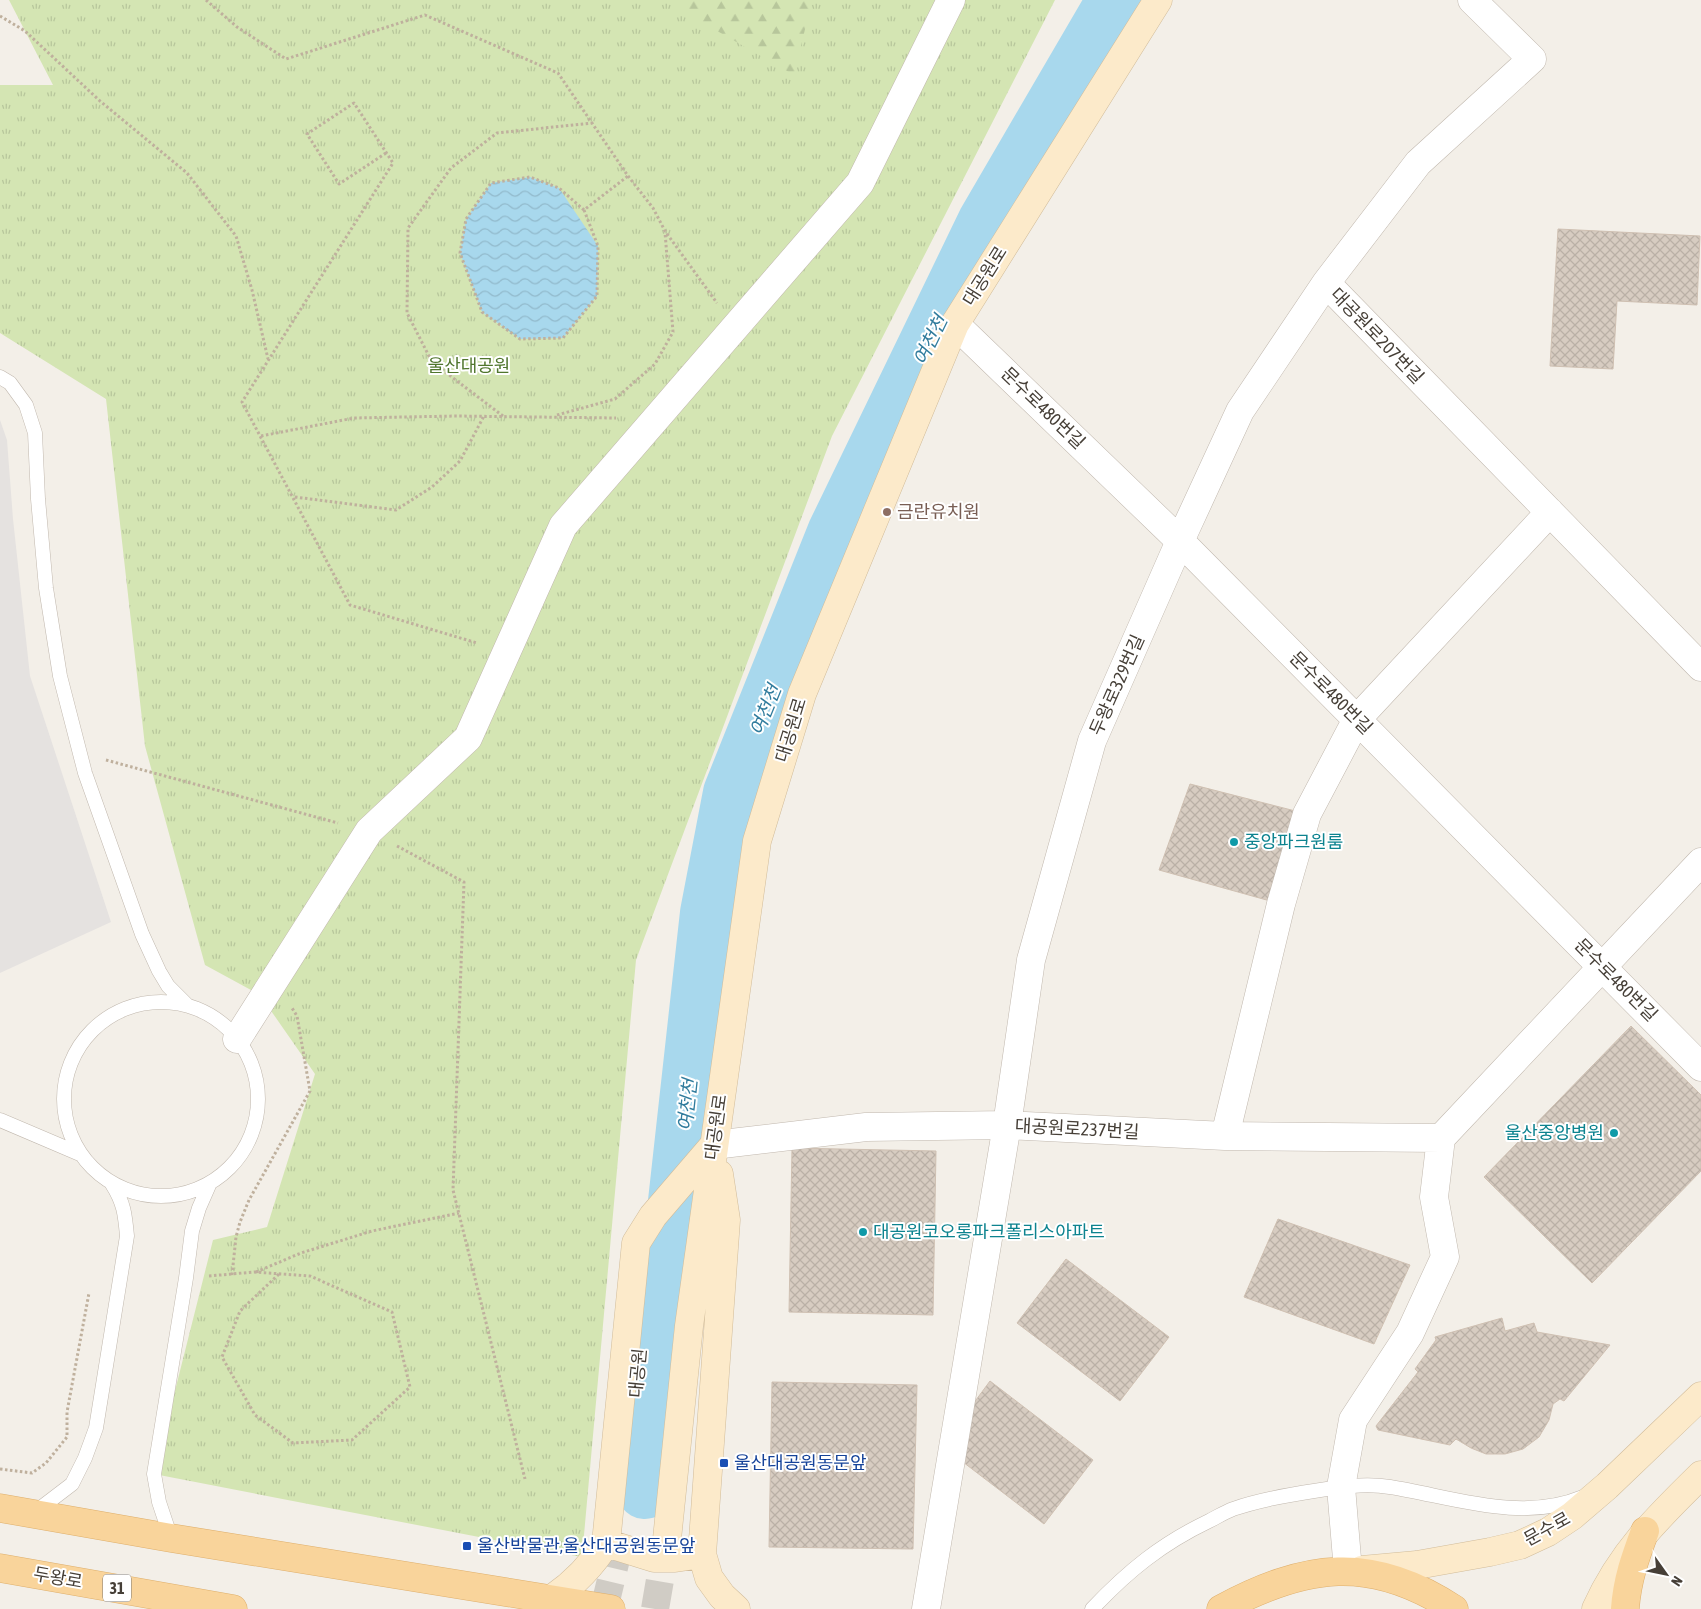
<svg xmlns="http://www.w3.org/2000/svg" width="1701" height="1609" viewBox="0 0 1701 1609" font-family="'Asap Condensed','Noto Sans KR',sans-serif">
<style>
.grass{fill:url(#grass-tufts)}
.forest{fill:url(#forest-firs)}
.parking{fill:#e5e2e0}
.water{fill:url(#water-waves)}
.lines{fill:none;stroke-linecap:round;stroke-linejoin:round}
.river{stroke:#a8d8ed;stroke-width:58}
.building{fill:url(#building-cross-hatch);stroke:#cfc0b2}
.secondary-tunnel{stroke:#d0ccc5;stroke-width:28;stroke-dasharray:28 14;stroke-linecap:butt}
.lane-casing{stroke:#c1b8ae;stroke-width:15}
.street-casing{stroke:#c1b8ae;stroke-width:29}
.secondary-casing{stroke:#d1bc9a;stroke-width:29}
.primary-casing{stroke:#deaf6c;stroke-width:29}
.path{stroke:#bfb09d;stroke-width:3;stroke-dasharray:2.5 2.5;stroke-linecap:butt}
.lane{stroke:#fff;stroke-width:14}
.street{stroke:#fff;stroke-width:28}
.secondary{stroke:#fceaca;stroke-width:28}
.primary{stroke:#f9d49b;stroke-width:28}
.education-dot{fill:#8d6e63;stroke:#fff;stroke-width:2}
.culture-dot{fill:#0f9aa8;stroke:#fff;stroke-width:2}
.transit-dot{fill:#1a4fb4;stroke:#fff;stroke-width:2}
.labels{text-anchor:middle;stroke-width:4;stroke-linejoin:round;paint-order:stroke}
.shield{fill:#fff;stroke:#7e7973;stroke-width:1}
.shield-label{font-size:16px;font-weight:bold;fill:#463f37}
.street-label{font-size:18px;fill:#463f37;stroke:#fff}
.park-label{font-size:18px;fill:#50762d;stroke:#fff}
.education-label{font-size:18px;fill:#785e54;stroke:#fff;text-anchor:start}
.culture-label{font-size:18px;fill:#0d838f;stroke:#fff;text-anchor:start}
.transit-label{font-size:18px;fill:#164399;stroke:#fff;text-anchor:start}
.water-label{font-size:19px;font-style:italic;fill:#317c9d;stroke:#fff}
</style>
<defs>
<pattern id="grass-tufts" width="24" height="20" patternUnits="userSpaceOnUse" patternTransform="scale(1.25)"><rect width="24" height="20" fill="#d4e5b3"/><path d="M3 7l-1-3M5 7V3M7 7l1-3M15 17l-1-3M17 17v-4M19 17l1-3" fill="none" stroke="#b7c69b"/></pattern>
<pattern id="forest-firs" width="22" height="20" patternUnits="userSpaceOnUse" patternTransform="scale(1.25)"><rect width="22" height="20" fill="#d4e5b3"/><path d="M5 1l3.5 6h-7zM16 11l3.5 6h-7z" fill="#b7c69b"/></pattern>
<pattern id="water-waves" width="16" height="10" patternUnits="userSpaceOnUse" patternTransform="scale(1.25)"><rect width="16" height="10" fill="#a8d8ed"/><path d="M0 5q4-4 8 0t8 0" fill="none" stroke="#92bacc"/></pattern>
<pattern id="building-cross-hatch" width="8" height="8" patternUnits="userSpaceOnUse" patternTransform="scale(1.25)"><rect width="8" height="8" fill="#d7ccc1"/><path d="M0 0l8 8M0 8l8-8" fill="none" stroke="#bab0a6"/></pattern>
</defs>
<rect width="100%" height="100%" fill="#f3efe8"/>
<path class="grass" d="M9,0h1046l-223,436 -196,524 -54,597 -428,-83 59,-234 54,-13 48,-153 -55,-79 -55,-30 -60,-219 -39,-347 -106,-66v-248h53z"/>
<path class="forest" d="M672,0h140l-18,75 -110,-63z"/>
<path class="parking" d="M0,420l7,20 6,79 17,157 81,246 -111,51z"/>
<path class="water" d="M530,177l29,11 39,58 -1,50 -34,42 -43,1 -38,-27 -22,-59 6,-34 25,-36z"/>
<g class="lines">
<path class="river" d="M645,1490l64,-577 23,-120 104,-260 151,-312 129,-221"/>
</g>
<path class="building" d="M1558,229l142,7 -3,69 -80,-4 -4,68 -63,-3z
M1190,784l117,30 -26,90 -122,-34z
M1631,1026l70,69v76l-109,112 -108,-106z
M792,1148l144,3 -3,164 -144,-3z
M1278,1219l132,46 -36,79 -130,-47z
M1066,1259l103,78 -49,64 -103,-78z
M1502,1318l3,13 29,-8 3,9 73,13 -46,56 -4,-2 -7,5 -4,16 -10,17 -16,12 -18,5h-19l-15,-6 -15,-9 -6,6 -72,-15 -2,-4 42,-54 -3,-3 21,-29 -1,-3z
M990,1381l103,79 -49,64 -102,-78z
M772,1382l145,3 -4,164 -144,-2z"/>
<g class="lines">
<path class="secondary-tunnel" d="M604,1609l19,-79
M655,1609l12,-70"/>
<defs>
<path id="lane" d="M0,377l10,6 16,22 9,28 3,66 8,89 14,88 25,97 57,161 17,37 9,15 19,19
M64 1099a97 97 0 1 1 194 0a97 97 0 1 1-194 0Z
M0,1120l80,34
M34,1513l38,-29 13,-26 11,-30 31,-192c-2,-22 -3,-33 -15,-52
M171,1538l-12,-36 -5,-28 32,-196 6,-47 7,-23 11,-25
M1092,1609c36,-38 69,-65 117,-88 8,-4 16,-9 24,-12 26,-9 54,-14 81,-18 24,-4 51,-8 76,-4 63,10 131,36 193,10"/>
<path id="street" d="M1326,283l375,384
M955,324l225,217 521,526
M237,1039l132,-208 99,-93 95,-212 297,-343 91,-183
M1225,1136l56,-232 26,-90 50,-95 193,-207
M714,1145l152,-18 141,-2 218,11 216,2
M1348,1571l-7,-84 12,-67 57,-87 35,-76 -11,-60 7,-59 260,-276
M926,1609l81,-484 24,-165 61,-219 88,-200 60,-130 86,-128 92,-120 114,-104 -60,-59"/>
<path id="secondary" d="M719,1174l7,46 -24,334 7,24 13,18 14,13
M667,1539l22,-213 68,-485 45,-147 153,-370 203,-324
M606,1543l48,15h21l27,-4
M1362,1570l55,-5 73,-13 30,-7 28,-13 24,-16 35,-30 94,-90
M553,1598c22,-15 39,-33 53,-55l30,-300 17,-27 61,-71
M1596,1609c25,-56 62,-92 105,-134"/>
<path id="primary" d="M0,1508l171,30 440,71
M0,1568l233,41
M1221,1609c84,-45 150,-55 233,0
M1625,1609c2,-29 10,-51 20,-78"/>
</defs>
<use href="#lane" class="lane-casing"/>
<use href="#street" class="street-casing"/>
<use href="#secondary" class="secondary-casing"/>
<use href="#primary" class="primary-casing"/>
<path class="path" d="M206,0l31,27 49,32 139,-44 133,58 70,103 25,32 12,23 52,72
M0,16l25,15 75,70 87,72 49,63 16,54 16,69
M386,153l-47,31 -32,-50 47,-31 39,60 -151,239 108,203 127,38
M584,210l14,36 -1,50 -34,42 -43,1 -38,-27 -22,-59 6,-34 25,-36 39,-6 29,11 25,22 44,-34
M557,415l58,-16 40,-35 18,-32 -8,-100
M503,416l-71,-54 -25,-49 1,-85 43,-60 46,-35 95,-10
M261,436l93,-18 102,-2 160,2
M295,497l101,13 36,-23 28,-26 24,-45
M106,760l232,63
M397,846l67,36 -11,308 72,289
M256,1272l45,-19 71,-22 87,-18
M232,1275l4,-38 4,-15 9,-22 61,-109 -13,-75 -5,-8
M209,1276l45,-4 56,4 82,36 18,75 -58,53 -59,3 -38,-28 -33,-58 18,-46 39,-37
M0,1469l32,4 14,-10 21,-26v-25l22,-119"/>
<use href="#lane" class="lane"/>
<use href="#street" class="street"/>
<use href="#secondary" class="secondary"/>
<use href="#primary" class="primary"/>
</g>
<circle class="education-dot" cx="887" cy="512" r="5"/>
<g class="culture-dot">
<circle cx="1234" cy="842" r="5"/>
<circle cx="1614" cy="1133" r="5"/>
<circle cx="863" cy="1232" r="5"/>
</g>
<g class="transit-dot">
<rect x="719" y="1458" width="10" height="10" rx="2.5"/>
<rect x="462" y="1541" width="10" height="10" rx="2.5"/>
</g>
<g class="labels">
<rect class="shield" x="103" y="1574.5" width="28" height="27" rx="4"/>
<g class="shield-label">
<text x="117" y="1594">31</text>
</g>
<g class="street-label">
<text transform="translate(985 276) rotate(-58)" y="6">대공원로</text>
<text transform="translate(1377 336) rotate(46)" y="6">대공원로207번길</text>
<text transform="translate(1043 408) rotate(44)" y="6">문수로480번길</text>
<text transform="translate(1117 685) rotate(-66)" y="6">두왕로329번길</text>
<text transform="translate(1331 693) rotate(45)" y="6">문수로480번길</text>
<text transform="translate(791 730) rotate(-73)" y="6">대공원로</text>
<text transform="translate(1616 980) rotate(45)" y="6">문수로480번길</text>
<text transform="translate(716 1127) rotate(-82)" y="6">대공원로</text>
<text transform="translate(1077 1129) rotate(3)" y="6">대공원로237번길</text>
<text transform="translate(638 1373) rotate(-85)" y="6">대공원</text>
<text transform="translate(1547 1529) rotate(-29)" y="6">문수로</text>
<text transform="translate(58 1578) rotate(10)" y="6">두왕로</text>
</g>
<g class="park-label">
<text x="469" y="372">울산대공원</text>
</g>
<g class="education-label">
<text x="897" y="518">금란유치원</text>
</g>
<g class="culture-label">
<text x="1244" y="848">중앙파크원룸</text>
<text x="1604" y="1139" text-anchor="end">울산중앙병원</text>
<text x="873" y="1238">대공원코오롱파크폴리스아파트</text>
</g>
<g class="transit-label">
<text x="734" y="1469">울산대공원동문앞</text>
<text x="477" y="1552">울산박물관,울산대공원동문앞</text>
</g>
<g class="water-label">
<text transform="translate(930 340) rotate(-64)" y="7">여천천</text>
<text transform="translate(765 710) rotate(-68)" y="7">여천천</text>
<text transform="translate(687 1105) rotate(-84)" y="7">여천천</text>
</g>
</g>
<g transform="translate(1666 1574) rotate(123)" stroke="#ffffff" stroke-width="4" paint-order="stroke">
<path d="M0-4L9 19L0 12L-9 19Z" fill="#463f37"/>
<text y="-8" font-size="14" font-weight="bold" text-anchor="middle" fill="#463f37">N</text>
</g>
</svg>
